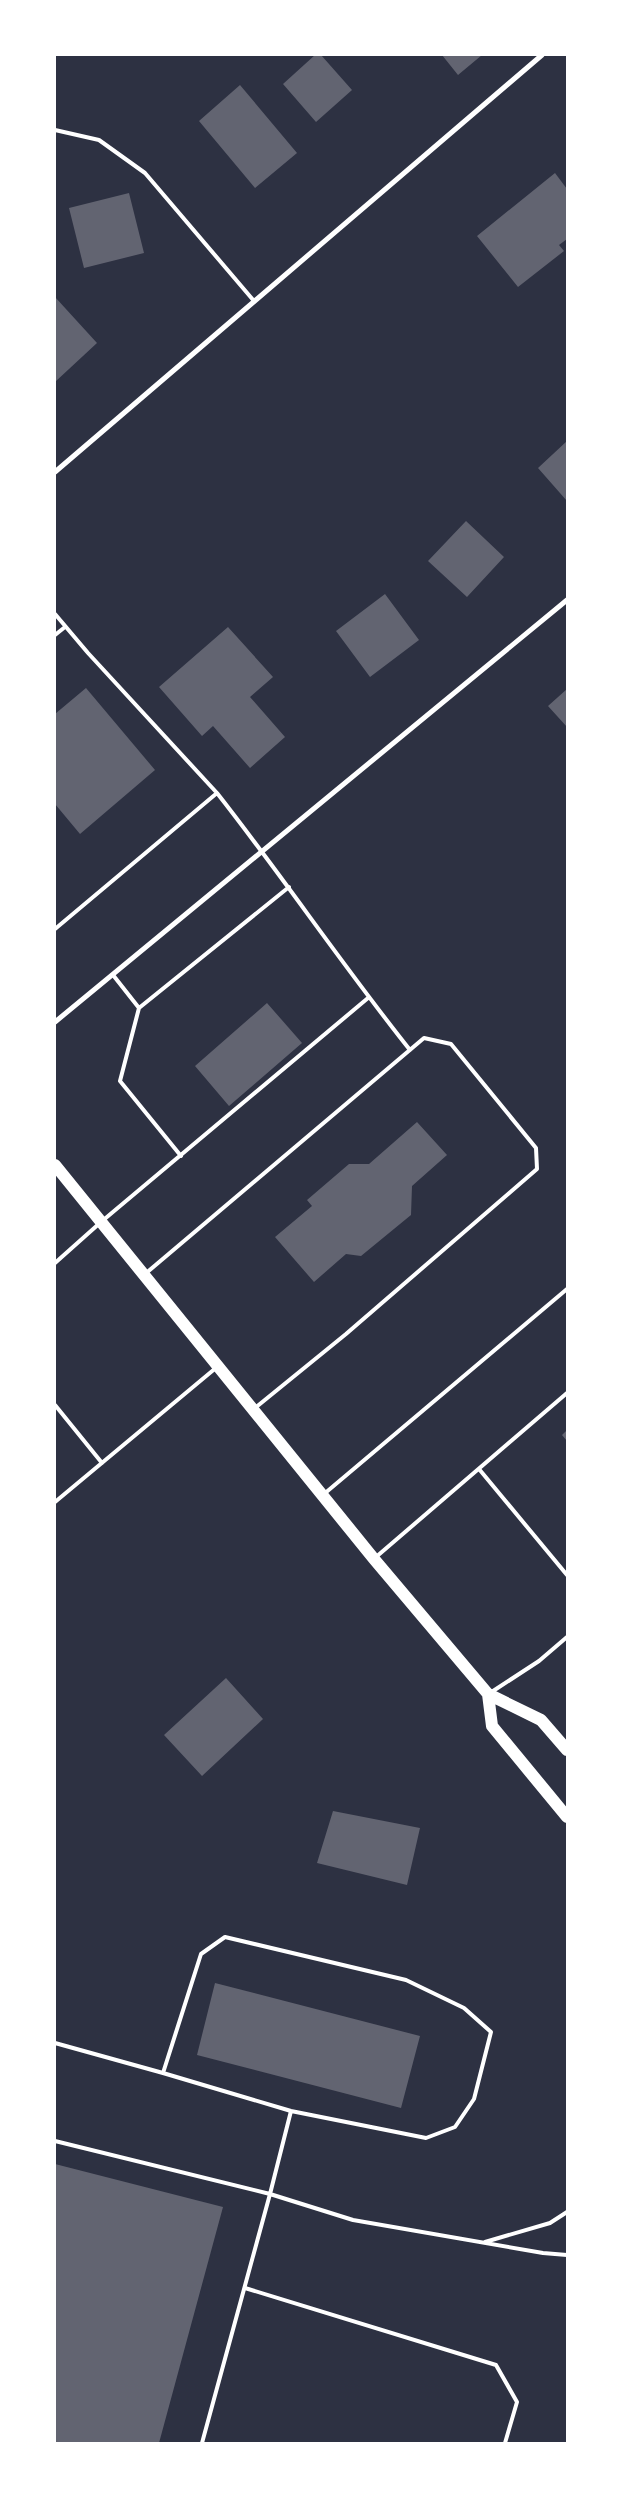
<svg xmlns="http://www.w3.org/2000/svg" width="622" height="2498" viewBox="0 0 622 2498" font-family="'Noto Serif',serif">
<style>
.building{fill:#626471}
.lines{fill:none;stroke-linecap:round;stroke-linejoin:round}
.service{stroke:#fff;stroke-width:4}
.minor{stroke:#fff;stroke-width:5}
.primary{stroke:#fff;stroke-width:12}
</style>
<rect width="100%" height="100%" fill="#2d3142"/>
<path class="building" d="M315,55h6l31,35 -36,32 -33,-38z
M442,55h40l-24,20z
M240,85l57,68 -42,35 -56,-67z
M555,173l12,16v50l-8,6 5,6 -46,36 -41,-51z
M129,193l15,60 -60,15 -15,-60z
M55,297l42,46 -42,39z
M567,441v60l-29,-33z
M466,521l38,36 -37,40 -39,-36z
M385,594l34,46 -49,37 -34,-46z
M228,627l45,50 -23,20 35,40 -35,31 -37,-42 -11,10 -43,-49z
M86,688l69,82 -75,64 -25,-30v-90z
M567,689v38l-19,-21z
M267,1003l35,40 -73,63 -34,-40z
M417,1122l30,33 -35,31 -1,29 -50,41 -15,-2 -32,28 -39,-45 37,-31 -5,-6 42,-36h20z
M567,1430v11l-5,-6z
M226,1678l37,41 -61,57 -38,-41z
M333,1811l87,17 -13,57 -90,-22z
M215,1983l205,53 -19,72 -204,-53z
M55,2164l168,43 -64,236h-104z"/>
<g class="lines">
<path class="service" d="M55,130l44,10 46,33 109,128
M55,614l33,39 129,140
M55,635l10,-8
M55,929l162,-136c66,84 126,173 193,257
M113,975l26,33 -19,73 61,75
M139,1008l150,-121
M55,1263l46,-41 267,-224
M145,1274l279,-236 27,6 85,104 1,21 -191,165 -91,74
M55,1405l47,58
M479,1469l88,106
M324,1494l243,-205
M55,1502l162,-135
M376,1557l191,-164
M490,1693l49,-32 28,-24
M225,1937l181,43 58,28 27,24 -17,67 -19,28 -29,11 -135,-27 -128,-38 38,-119z
M55,2043l108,30
M291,2111l-21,83 83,26 190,33 24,2
M55,2141l215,53 -68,249
M485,2242l65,-19 17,-11
M245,2288l251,77 21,37 -12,41"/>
<path class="minor" d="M55,472l487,-417
M55,1022l512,-422"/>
<path class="primary" d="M55,1165l319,394 114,135 53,26 26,30
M488,1694l4,32 75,91"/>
</g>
<rect width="622" height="2498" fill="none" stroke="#ffffff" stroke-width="112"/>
</svg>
